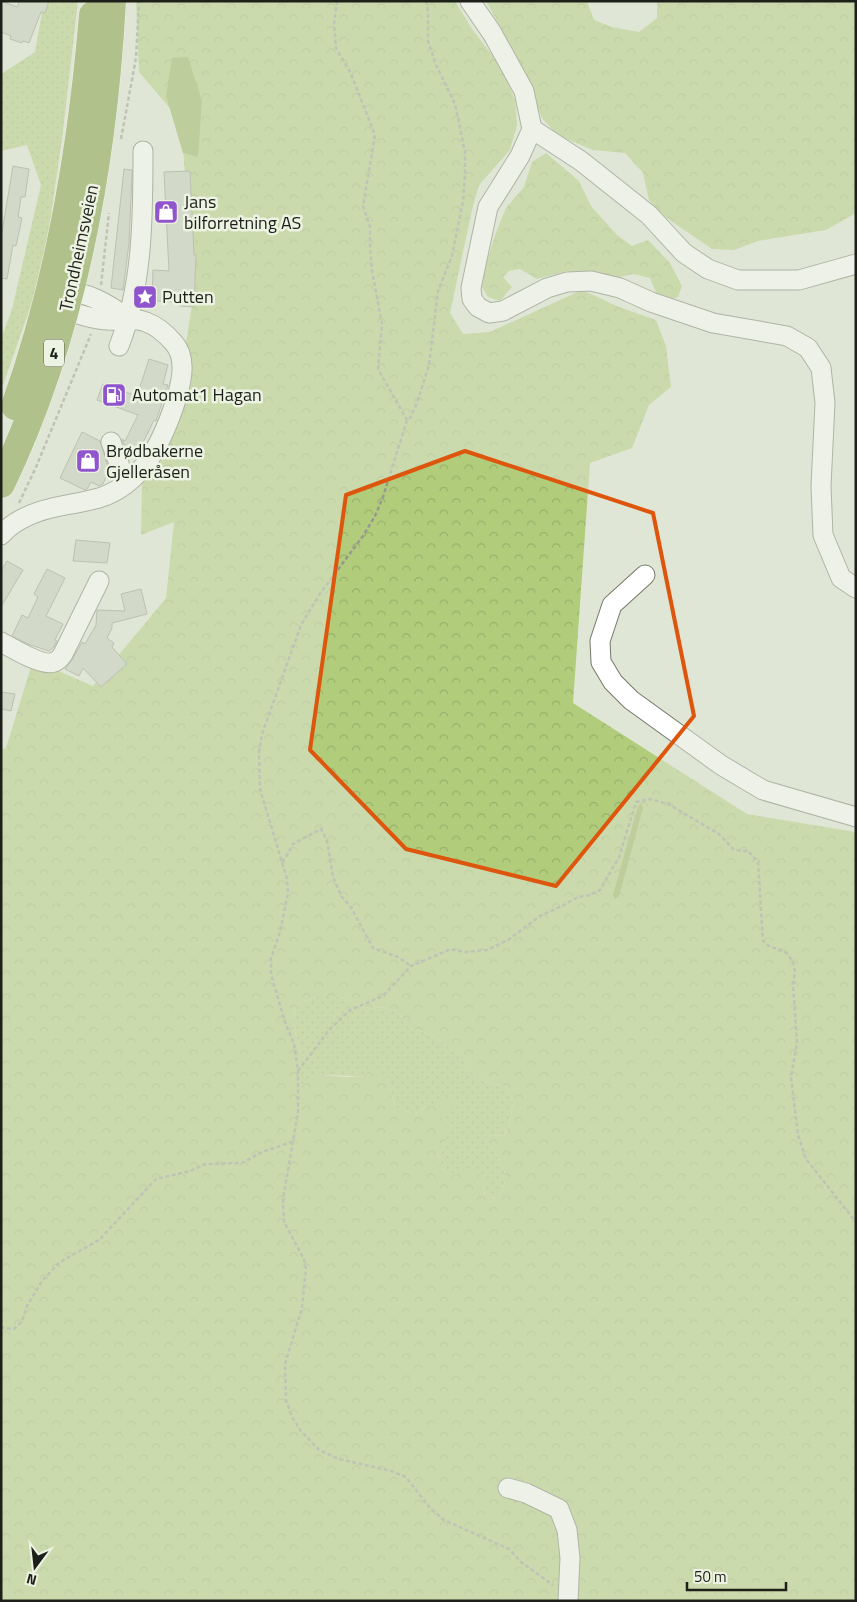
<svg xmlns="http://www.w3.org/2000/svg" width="857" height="1602" viewBox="0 0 857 1602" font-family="'Titillium Web',sans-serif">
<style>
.grass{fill:url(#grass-dots)}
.forest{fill:url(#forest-crowns);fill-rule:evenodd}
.water{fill:#92af54}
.building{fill:#c2c9b8;stroke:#8f9585}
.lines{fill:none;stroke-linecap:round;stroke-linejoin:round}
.minor-casing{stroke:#737969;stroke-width:21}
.highway-casing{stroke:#fff;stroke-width:29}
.path{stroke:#969a8e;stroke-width:2.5;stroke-dasharray:4 2.5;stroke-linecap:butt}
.minor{stroke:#fff;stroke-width:19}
.highway{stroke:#779433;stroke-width:28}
.marked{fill:none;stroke:#de560d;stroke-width:4;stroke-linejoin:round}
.labels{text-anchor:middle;stroke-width:5;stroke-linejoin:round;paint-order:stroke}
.shield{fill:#edf3e2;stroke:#5b5f55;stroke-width:1}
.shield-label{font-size:16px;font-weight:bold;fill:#1d1f19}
.poi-label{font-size:18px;fill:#1d1f19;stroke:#edf3e2;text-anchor:start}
.street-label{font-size:18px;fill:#1d1f19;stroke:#edf3e2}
</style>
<defs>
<pattern id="grass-dots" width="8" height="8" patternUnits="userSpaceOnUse" patternTransform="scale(1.25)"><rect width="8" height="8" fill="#b1cd7c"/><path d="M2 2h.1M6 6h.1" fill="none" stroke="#98b06b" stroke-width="1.8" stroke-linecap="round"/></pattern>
<pattern id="forest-crowns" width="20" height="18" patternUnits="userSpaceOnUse" patternTransform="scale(1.25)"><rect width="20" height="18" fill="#b1cd7c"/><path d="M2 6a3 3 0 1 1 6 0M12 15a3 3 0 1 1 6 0" fill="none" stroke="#98b06b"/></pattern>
</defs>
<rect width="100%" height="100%" fill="#e0e6d5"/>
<path class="grass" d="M44,1h34l-16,138 -19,132 -40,114 -2,-1v-45l11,-30 29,-124 -14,-40 -26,6v-77l34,-22z
M317,997h22l31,12 11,-2 16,4 12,17 24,7 14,11 16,15 8,13 13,7 21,6 8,15 -3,20 -6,14 -14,-1 -5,5c16,20 30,36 11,59l-11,-2 -2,-16 -29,-6 -11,-5 -5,-13 8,-16 -8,-35h-12l-10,8 -20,-6 -9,-31 -67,-2 -18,11v-30l-10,-35 5,-16z"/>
<path class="forest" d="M136,1h319l17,28 30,39 13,32 2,25 -7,25 -31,35 -7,25 -22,103 13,21 27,-2 92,-42 37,17 37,13 10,26 5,41 -22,18 -17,43 -42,15 -17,240 174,111 109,18v769h-855v-851l5,-2 27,-88 60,26 73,-88 8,-76 -33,13 1,-56 39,-106 13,-80 -13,-172 -42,-49zM317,997h22l31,12 11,-2 16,4 12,17 24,7 14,11 16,15 8,13 13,7 21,6 8,15 -3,20 -6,14 -14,-1 -5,5c16,20 30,36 11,59l-11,-2 -2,-16 -8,-14 -21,8 -11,-5 -5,-13 8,-16 3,-13 -8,-10 12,-9v-15l-5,-3 -10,15h-12l-10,8 -20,-6 -9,-31 -12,-11 -11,10 -17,1 -27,-2 -18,10v-29l-10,-35 5,-16z
M486,1h101l7,19 18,7 27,5 18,-14v-17h199v212l-30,17 -68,11 -24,9 -22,-1 -51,-35 -12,-14 -6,-27 -18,-20 -32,-3 -36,-15 -15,-17 -21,-52z
M546,153l33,28 12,25 26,29 15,11 16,-6 22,23 12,23 -4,11 -8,3 -13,-5 -7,-17 -17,-4 -17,4 -49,-7 -30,8 -17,-10 -11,2 -6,6 9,10 -12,14 -12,-4 -8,-13 15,-49 11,-27 18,-21 8,-25z"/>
<path class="water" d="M188,57l14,44 -4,56 -15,-4 -17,-57 6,-38z
M641,804l2,4 -24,88 -4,3 -2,-4 25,-89z"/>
<path class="building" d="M1,1l16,6 2,-4 -2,-2h32l-4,12 -4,-1 -12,31 -6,-2 -1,2 -12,-4 1,-3 -10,-4z
M13,166l16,3 -4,28h-4l-3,20 4,1 -6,28 -3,-1 -6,34 -6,-1v-40z
M124,169l8,1v5l-3,68 -6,47 -12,-2z
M190,171l4,84h2l-2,52 -15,-1v-4l-27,-1 1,-31 16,1 -5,-99z
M149,359l19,6 -5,19 5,1 -12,36 -2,-1 -18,37 -9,-4 -5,-14 3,2 13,-26 -41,-15 6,-16 34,12z
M82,432l18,9 9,29 -6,14 -4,2 -8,-4 -4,7 -2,1 -25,-12z
M76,540l34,3 -3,20 -34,-2z
M7,561l16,9 -22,37v-36z
M47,569l18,9 -19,38 17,8 -8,16 2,1 -4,7 -4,3 -21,-7 -16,-8 10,-21 6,3 10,-21 -4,-3z
M141,589l6,25 -35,9v5l-5,10 7,5 -2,4 15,17 -26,23 -18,-19 -4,8 -14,-7 7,-9 10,-18 3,2 11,-19 1,-15 28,1 -4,-17z
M1,692l14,2 -4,17 -10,-2z"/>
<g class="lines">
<defs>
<path id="minor" d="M470,1l22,32 32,58 8,38 49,32 68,54 35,38 24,16 30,11h61l57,-16
M532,129l-12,27 -32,51 -17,81 1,11 6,8 11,6 14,-2 44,-23 20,-6 24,-1 29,7 31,14 62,21 74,13 21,12 13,20 4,35 -4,83 2,49 18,43 15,10
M60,292c26,-2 48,12 69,27
M119,346c24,-61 24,-130 24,-195
M111,442l15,41
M1,535c16,-18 41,-26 65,-30 11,-2 22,-4 33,-7 45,-14 65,-60 78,-101 5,-18 10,-40 -4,-55 -7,-8 -16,-16 -27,-20 -12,-5 -25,-1 -38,-2 -9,0 -36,-6 -43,-12 -3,-2 -6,-5 -8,-8
M645,575l-33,30 -12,36 1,21 12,20 18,18 90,65 42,25 93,27
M1,642c11,6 42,25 53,20 4,-1 7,-5 9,-8l36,-73
M508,1488l18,5 33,16 8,21 3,28 -2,43"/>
<path id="highway" d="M15,406c45,-125 67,-259 78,-391
M1,484c72,-150 102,-317 111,-483"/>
</defs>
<use href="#minor" class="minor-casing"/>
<use href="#highway" class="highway-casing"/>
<path class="path" d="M337,1l-3,23 2,24 15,26 24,61 -12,71 7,20v20l2,25 10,53 -4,45 29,51
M426,1l2,10v30l8,24 19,39 10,48v23l-2,26 -11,55 -14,35 -9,74 -12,38 -7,15 -3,2 -24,77 -8,19 -12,20 -44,59 -18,30 -39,109 -3,18 1,37 27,90 1,14 -8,39 -9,26v16l14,48 9,22 4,27v41l-15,87 1,23 20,37 2,10 -4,39 -17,56 1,36 6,17 9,14 18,19 20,9 52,12 15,6 24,31 14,12 65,29 12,13 32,23
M121,139l15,-81 3,-57
M101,285l8,-72
M19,503l17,-36 55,-133
M282,862l4,-5 7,-13 28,-15 6,12 6,36 9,20 8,9 23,42 25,9 13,9
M298,1071l31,-41 21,-20 33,-14 28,-30 40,-17 14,3 22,-2 21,-10 32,-24 24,-11 14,-8 12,-2 10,-5 19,-33 17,-55 14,-3 18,5 51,30 15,16 14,1 10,11 5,79 6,5 18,7 6,9 2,10 -2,13 4,58 -6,34 7,58 8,24 50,63
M1,1326l3,2 10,1 8,-8 5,-15 15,-25 18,-19 39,-22 57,-61 34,-8 16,-7 36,-1 20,-11 29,-10"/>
<use href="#minor" class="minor"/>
<use href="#highway" class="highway"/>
</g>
<path d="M0 0H857V1602H0ZM465,451l188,62 41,203 -138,170 -150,-37 -96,-99 36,-255z" fill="#e0e6d5" fill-opacity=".55" fill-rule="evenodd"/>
<path class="marked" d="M465,451l188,62 41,203 -138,170 -150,-37 -96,-99 36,-255z"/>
<defs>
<symbol id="shop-square" viewBox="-11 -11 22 22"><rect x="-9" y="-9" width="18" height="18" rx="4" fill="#9055cc" stroke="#edf3e2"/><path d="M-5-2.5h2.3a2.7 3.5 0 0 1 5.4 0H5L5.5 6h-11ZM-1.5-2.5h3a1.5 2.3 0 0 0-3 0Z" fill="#fff"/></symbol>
<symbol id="sight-square" viewBox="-11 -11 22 22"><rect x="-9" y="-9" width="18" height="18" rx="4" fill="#9055cc" stroke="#edf3e2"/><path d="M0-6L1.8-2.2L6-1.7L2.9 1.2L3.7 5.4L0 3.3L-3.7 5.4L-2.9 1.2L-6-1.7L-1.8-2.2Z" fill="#fff"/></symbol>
<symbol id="fuel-square" viewBox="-11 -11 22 22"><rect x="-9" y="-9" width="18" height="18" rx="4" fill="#9055cc" stroke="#edf3e2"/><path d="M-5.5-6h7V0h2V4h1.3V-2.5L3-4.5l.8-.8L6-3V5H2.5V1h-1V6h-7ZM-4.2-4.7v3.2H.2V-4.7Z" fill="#fff"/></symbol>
</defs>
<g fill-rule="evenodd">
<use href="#shop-square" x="152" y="198" width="28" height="28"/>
<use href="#sight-square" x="131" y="283" width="28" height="28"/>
<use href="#fuel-square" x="100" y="381" width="28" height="28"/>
<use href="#shop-square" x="74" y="447" width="28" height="28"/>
</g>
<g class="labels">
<rect class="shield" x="44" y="339.5" width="20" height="27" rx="4"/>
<g class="shield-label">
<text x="54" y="359">4</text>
</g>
<g class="poi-label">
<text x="184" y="208">Jans<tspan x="184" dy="21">bilforretning AS</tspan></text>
<text x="162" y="303">Putten</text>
<text x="132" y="401">Automat1 Hagan</text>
<text x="106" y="457">Brødbakerne<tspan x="106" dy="21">Gjelleråsen</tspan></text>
</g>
<g class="street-label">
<text transform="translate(79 248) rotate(-78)" y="6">Trondheimsveien</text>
</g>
</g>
<rect width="857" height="1602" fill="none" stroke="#1d1f19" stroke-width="5"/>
<g transform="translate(35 1567) rotate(195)" stroke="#edf3e2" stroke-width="4" paint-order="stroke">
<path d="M0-4L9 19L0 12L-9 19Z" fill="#1d1f19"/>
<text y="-8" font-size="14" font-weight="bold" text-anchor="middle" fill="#1d1f19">N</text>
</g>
<path d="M687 1582v8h99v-8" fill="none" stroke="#1d1f19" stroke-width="2.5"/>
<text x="694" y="1582" font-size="15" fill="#1d1f19" stroke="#edf3e2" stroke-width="4" paint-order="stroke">50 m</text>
</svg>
